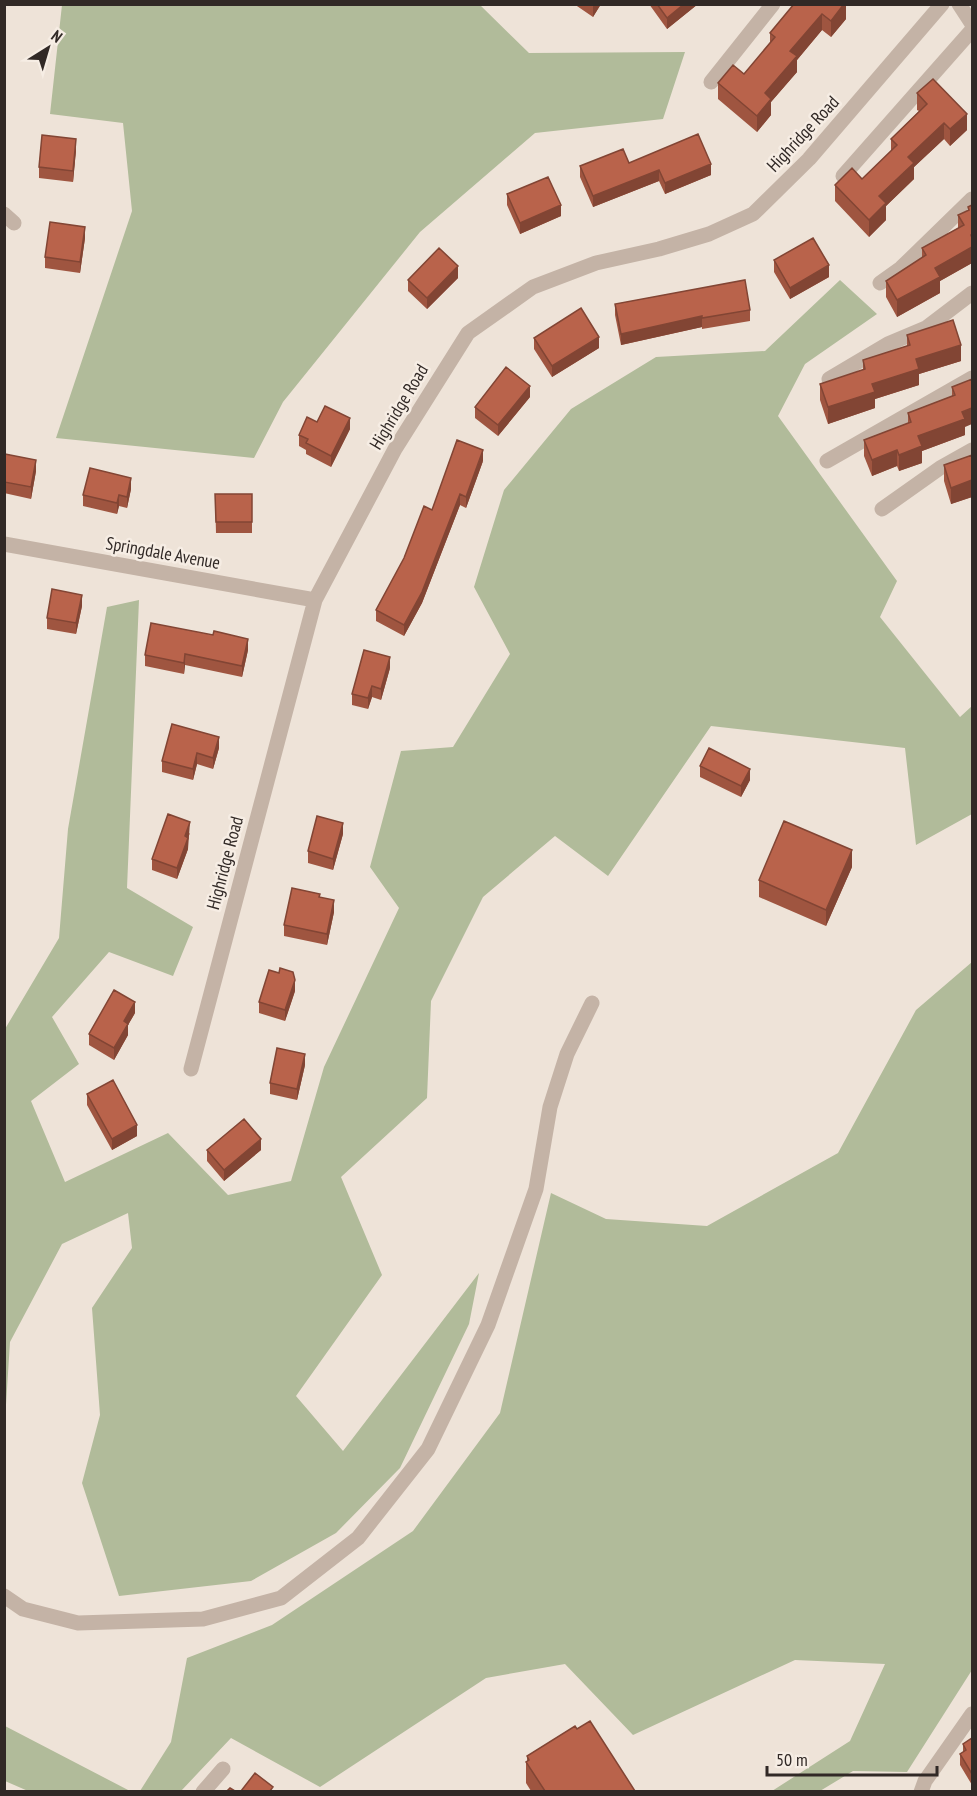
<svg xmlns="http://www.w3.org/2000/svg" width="977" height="1796" viewBox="0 0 977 1796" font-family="'PT Sans Narrow',sans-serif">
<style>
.green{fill:#b1bb9a}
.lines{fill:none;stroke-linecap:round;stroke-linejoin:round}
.minor{stroke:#c4b3a6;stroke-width:15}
.wall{fill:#9f5540}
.shaded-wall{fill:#824534}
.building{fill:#b9634b;stroke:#824534;stroke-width:1.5}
.labels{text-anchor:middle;stroke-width:5;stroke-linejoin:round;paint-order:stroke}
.street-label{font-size:18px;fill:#312926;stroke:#f6ede4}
</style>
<rect width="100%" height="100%" fill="#eee3d8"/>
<path class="green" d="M62,5h418l49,48 156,-1 -22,67 -128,14 -115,99 -137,170 -29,56 -198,-20 76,-227 -9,-88 -73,-9z
M840,280l37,34 -72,50 -27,52 119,165 -17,36 80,100 12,-11v108l-56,31 -11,-97 -194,-22 -103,150 -53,-40 -72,61 -52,104 -4,97 -86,79 41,98 -86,121 47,55 136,-178 -10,51 -69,144 -64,65 -85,48 -132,15 -37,-113 18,-68 -8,-107 40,-60 -4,-35 -66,31 -52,98 -6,94 1,-407 54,-91 9,-109 39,-222 32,-7 -12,288 66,39 -20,49 -64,-24 -57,65 27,47 -48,37 34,81 103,-49 60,62 63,-14 33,-114 75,-159 -29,-41 31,-116 52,-4 57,-93 -36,-67 30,-97 67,-81 85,-52 109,-6z
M972,962v708l-65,102 -54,-1 -33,20h-48l78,-50 35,-77 -90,-4 -162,75 -68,-71 -79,14 -166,109 -89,-49 -50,53h-41l31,-49 16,-84 85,-33 141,-94 87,-118 51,-220 55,26 101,7 131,-73 78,-143z
M4,1726h1l125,65h-102l-23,-10z"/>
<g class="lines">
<path class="minor" d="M959,4l13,20
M711,82l62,-78
M843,176l129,-146
M4,214l10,9
M880,283l21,-15 71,-69
M829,379l59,-35 38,-16 46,-35
M827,461l145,-83
M882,509l58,-41 32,-18
M4,544l311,56
M191,1069l124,-469 80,-151 73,-116 65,-46 63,-24 63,-14 50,-15 44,-20 56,-55 133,-155
M4,1596l19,13 55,14 125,-4 78,-21 77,-60 70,-89 60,-124 48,-136 14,-82 17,-53 25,-51
M203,1792l20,-23
M921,1792l4,-11 47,-67"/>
</g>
<path class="wall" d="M574,4h27l-8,13z
M649,4h49l-31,25z
M793,4h53v15l-15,18 -9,-7 -25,30v12l-26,30v13l-14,17 -39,-33v-16l26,-9 26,-31v-10l24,-28z
M917,93l50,37 -17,16 -6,-7 -30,28v12l-28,27v14l-17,17 -34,-36v-16l27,-6 29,-28v-12l28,-28 -2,-1z
M76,150l-3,32 -34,-4v-11z
M629,163l82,12 -46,19 -6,-13 -66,26 -13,-30v-11z
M507,194l54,22 -41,18 -13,-29z
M972,205v58l-32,18v12l-43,24 -11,-20v-16l36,-23v-10l36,-20v-13l10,-4v-4z
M85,238l-5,35 -35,-5v-11z
M774,260l55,17 -39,22 -16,-27z
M458,278l-31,31 -19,-18v-11z
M615,304l135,6v11l-48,8v-2l-81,18 -6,-30z
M907,335l54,26 -42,13v11l-44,14v9l-47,16 -8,-24v-16l43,-14v-10l44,-14z
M534,338l65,10 -47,29 -18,-28z
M952,387l13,40v8l-43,16v12l-23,8 -2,-5 -25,10 -8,-20v-16l44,-17v-10l44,-17z
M530,397l-32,39 -23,-18v-11z
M317,422l33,7 -19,38 -25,-13v-4l-7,-4v-11z
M972,455v42l-21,7 -7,-23v-16z
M4,458l32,13 -5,28 -27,-6z
M483,461l-17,47 -6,-3 -38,98 -18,33 -28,-15v-11l56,-100z
M131,489l-4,19 -8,-2 -2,8 -34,-8v-11z
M215,494h37v39h-36z
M82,606l-6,28 -29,-5v-11z
M248,650l-6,27 -57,-12 -1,9 -39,-8v-11z
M390,668l-9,32 -9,-3 -4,12 -16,-4v-11z
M219,748l-6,21 -16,-5 -4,16 -31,-8v-11z
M700,766l50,14 -9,17 -41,-20z
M190,833l-2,5v11l-11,30 -25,-9v-11z
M343,834l-10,36 -25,-7v-12z
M852,867l-26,59 -67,-29v-17z
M320,897l14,15 -7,33 -43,-9v-11z
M295,991l-10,30 -26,-8v-11z
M135,1013l-7,12v10l-14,25 -25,-15v-11z
M305,1065l-8,35 -27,-6v-11z
M87,1094l50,42 -25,14 -25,-45z
M207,1150h54l-37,31 -17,-20z
M577,1729l58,62h-104l-5,-8v-21l1,-1v-5z
M972,1738v47l-12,-20v-11l3,-2v-8z"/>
<path class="shaded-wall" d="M594,4h7l-8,13v-11z
M684,4h14l-31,25v-11z
M844,4h2v15l-15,18v-16z
M822,14v16l-25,30v12l-26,30v13l-14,17v-16l8,-23 25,-42z
M967,114v16l-17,16v-17z
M944,123v16l-30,28v12l-28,27v14l-17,17v-17l10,-24 29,-39z
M76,139v11l-3,32v-11z
M711,164v11l-46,19v-11z
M659,170v11l-66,26v-11z
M561,205v11l-41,18v-11z
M85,227v11l-5,35v-11z
M972,234v29l-32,18v12l-43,24v-17l38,-32z
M829,265v12l-39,22v-11z
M458,266v12l-31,31v-11z
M702,316v11l-81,18v-11z
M599,337v11l-47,29v-11z
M961,345v16l-42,13v11l-44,14v9l-47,16v-17l88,-48z
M530,386v11l-32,39v-11z
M972,408v16l-7,3v8l-43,16v12l-23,8v-16l19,-19 44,-24z
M350,418v11l-19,38v-11z
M483,450v11l-17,47v-11z
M897,450v16l-25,10v-16z
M36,460v11l-5,28v-12z
M131,478v11l-4,19v-11z
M972,480v17l-21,7v-16z
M460,494v11l-38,98 -18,33v-11z
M119,495v11l-2,8v-11z
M82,595v11l-6,28v-11z
M248,639v11l-6,27v-11z
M185,654v11l-1,9v-11z
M390,657v11l-9,32v-11z
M372,686v11l-4,12v-11z
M219,737v11l-6,21v-11z
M197,753v11l-4,16v-11z
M750,769v11l-9,17v-11z
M190,822l-2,27 -11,30v-11l8,-32z
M343,823v11l-10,36v-11z
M852,850v17l-26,59v-16z
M334,900v12l-7,33v-11z
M295,980v11l-10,30v-11z
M135,1002v11l-7,12v10l-14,25v-12l10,-27z
M305,1054v11l-8,35v-11z
M137,1125v11l-25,14v-11z
M261,1139v11l-37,31v-11z"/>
<path class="building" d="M657,4h27l-17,14z
M794,4h50l-13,17 -9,-7 -32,37 7,5 -32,37 6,6 -14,17 -39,-33 15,-18 11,9 31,-37 -5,-4z
M933,79l34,35 -17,15 -6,-6 -36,34 6,6 -35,33 7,7 -17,17 -34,-35 17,-17 10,11 35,-34 -6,-6 36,-35 -10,-11z
M698,134l13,30 -46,19 -6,-13 -66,26 -13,-30 43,-17 6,14z
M42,135l34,4 -3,32 -34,-4z
M548,177l13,28 -41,18 -13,-29z
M972,205v29l-1,1 1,3v9l-37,21 5,9 -43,23 -11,-19 40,-26 -4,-7 42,-23 -6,-10 11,-5 -1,-3z
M50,222l35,5 -5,35 -35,-5z
M813,238l16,27 -39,23 -16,-28z
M439,248l19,18 -31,32 -19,-18z
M745,280l5,30 -48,8v-2l-81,18 -6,-30z
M581,308l18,29 -47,29 -18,-28z
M953,320l8,25 -45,14 3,10 -47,15 3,8 -47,15 -8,-23 45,-15 -2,-9 47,-15 -3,-10z
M506,367l24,19 -32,39 -23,-18z
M972,379v29l-10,4 3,7 -47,17 4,10 -23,9 -2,-5 -25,10 -8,-20 47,-18 -3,-9 47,-18 -3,-8z
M325,406l25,12 -19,38 -25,-13 2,-4 -9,-4 8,-18 10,5z
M457,440l26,10 -17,47 -6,-3 -38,98 -18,33 -28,-15 28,-52 20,-52 8,4z
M5,454l31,6 -5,27 -27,-5z
M972,455v25l-21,8 -7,-23z
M90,468l41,10 -4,19 -8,-2 -2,8 -34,-8z
M215,494h37v28h-36z
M52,589l30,6 -6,28 -29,-5z
M151,623l62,12 1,-4 34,8 -6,27 -57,-12 -1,9 -39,-8z
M364,650l26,7 -9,32 -9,-3 -4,12 -16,-4z
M172,724l47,13 -6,21 -16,-5 -4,16 -31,-8z
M709,748l41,21 -9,17 -41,-20z
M168,814l22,8 -5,14 3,2 -11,30 -25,-9z
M317,816l26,7 -10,36 -25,-8z
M784,821l68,29 -26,60 -67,-30z
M292,888l28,6 -1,3 15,3 -7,34 -43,-9z
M280,968l13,4 2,8 -10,30 -26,-8 10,-32 10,3z
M114,990l21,12 -11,19 4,3 -14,24 -25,-14z
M277,1048l28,6 -8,35 -27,-6z
M113,1080l24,45 -25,14 -25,-45z
M244,1119l17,20 -37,31 -17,-20z
M590,1721l45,70h-90l-19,-29 3,-2 -2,-4 48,-30 2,3z
M972,1738v36l-12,-20 6,-4 -3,-6z
M255,1773l18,14 -3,4h-29z
M230,1788l5,3h-8z"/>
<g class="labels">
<g class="street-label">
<text transform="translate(803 134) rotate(-47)" y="6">Highridge Road</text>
<text transform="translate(399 407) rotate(-59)" y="6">Highridge Road</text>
<text transform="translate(163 553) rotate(10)" y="6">Springdale Avenue</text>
<text transform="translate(225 863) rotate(-75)" y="6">Highridge Road</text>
</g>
</g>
<rect width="977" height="1796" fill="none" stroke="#312926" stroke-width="12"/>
<g transform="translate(48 48) rotate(37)" stroke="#f6ede4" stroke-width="4.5" paint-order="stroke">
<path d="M0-4.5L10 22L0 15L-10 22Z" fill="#312926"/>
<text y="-9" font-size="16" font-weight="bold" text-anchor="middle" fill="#312926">N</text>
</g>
<path d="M767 1766v9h170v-9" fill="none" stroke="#312926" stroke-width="3"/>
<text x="776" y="1766" font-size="18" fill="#312926" stroke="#f6ede4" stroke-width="4.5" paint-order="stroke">50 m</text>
</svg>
